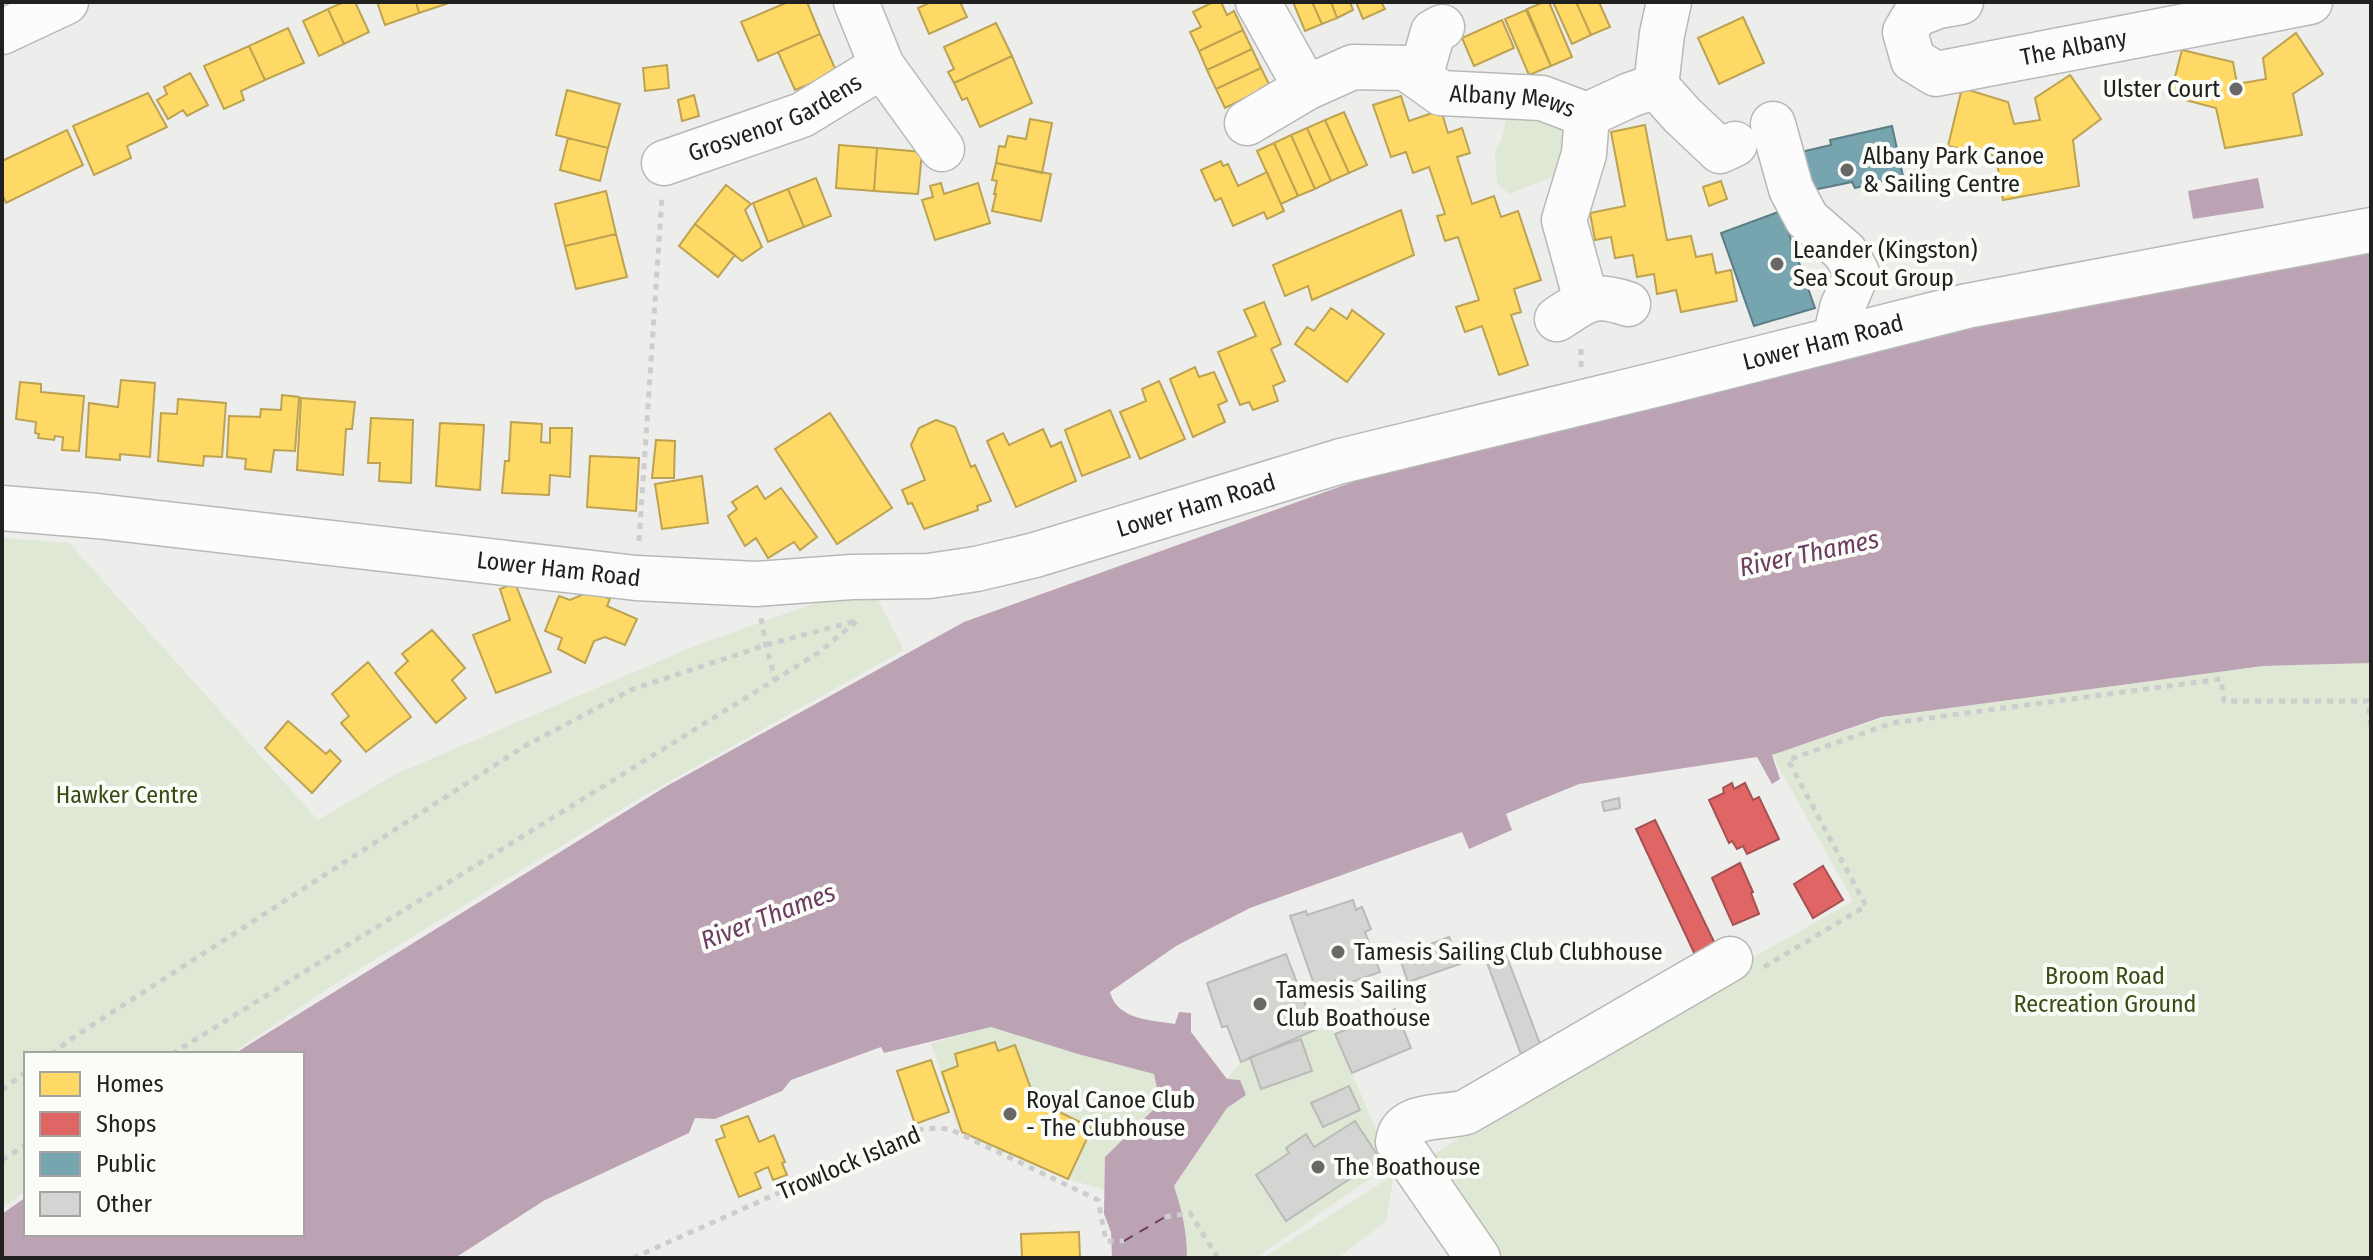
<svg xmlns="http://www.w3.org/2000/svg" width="2373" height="1260" viewBox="0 0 2373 1260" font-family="'Fira Sans Condensed',sans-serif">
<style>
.green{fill:#dfe8d4}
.water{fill:#bca3b4}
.homes{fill:#ffd966;stroke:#bca251;stroke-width:2}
.shops{fill:#e06666;stroke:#a65151;stroke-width:2}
.public{fill:#76a5af;stroke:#5c7d84;stroke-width:2}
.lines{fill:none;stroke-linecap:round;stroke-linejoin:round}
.ferry{stroke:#6d3c60;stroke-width:2;stroke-dasharray:10 8;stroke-linecap:butt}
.building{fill:#d4d5d3;stroke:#babbb8;stroke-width:2}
.minor-casing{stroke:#b8b9b7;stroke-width:47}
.major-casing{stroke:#b8b9b7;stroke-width:47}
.path{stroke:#cdcdcd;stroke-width:5;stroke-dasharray:6 6;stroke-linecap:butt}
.minor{stroke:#fcfcfc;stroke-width:44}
.major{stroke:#fcfcfc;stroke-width:44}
.poi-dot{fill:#686966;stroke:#fafcf8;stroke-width:3}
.labels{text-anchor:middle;stroke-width:8;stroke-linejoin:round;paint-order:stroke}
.street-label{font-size:24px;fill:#20211f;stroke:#fafcf8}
.poi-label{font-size:24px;fill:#20211f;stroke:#fafcf8;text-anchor:start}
.park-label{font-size:24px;fill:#384c13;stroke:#fafcf8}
.water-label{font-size:26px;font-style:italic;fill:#6d3c60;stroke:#fafcf8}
</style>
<rect width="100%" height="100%" fill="#edeeeb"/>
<path class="green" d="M1507,114l57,7 2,50 -57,23 -12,-11 -2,-31 7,-14z
M2,538l67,5 249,277 78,-46 301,-129 127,-45 52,-4 28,54 -264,148 -305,186 -104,70h-205v137l-24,17z
M2371,663v595h-869l-78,-98 284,-177 145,-82 -81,-146 114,-38 377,-51z
M991,1027l87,27 76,20 6,29 -55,54v33l-37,-11 -109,-48 -28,-88z
M1331,1029l4,5 56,130 -135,94h-69c0,-26 -5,-48 -13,-72l53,-78 19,-13 -19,-16 14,-17 74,-32z
M1394,1175l-8,46 -48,37h-75z"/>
<path class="water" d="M2258,178l6,30 -71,11 -5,-28z
M2371,243v420l-108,3 -381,51 -110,38 8,24 -8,5 -15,-27 -178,27 -73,30 6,16 -43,19 -7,-17 -212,76 -74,38 -66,46c7,28 41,28 65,32l4,-12 12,1v19l36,47 13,1 6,15 -19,13 -53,78c8,24 13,46 13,72h-75l-1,-26 -7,-18 1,-57 55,-54 -6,-29 -76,-20 -87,-27 -107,26 -3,-6 -90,33 -9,11 -67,28 -20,-1 -6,15 -144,67 -90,58h-453v-44l24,-17v37h276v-180h-68l431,-267 299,-165 397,-143 551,-144z"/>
<path class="homes" d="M344,2h11l14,30 -25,12 -16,-35z
M377,2h39l3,11 -34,12z
M416,2h33v1l-30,10z
M788,2h19l13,32 -62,27 -17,-39z
M931,2h29l7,15 -38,17 -11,-26z
M1213,2h8l6,13 7,-4 9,19 -44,21 -9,-19 11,-5 -8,-15z
M1293,2h19l10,22 -17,7z
M1312,2h19l6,16 -15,6z
M1331,2h19l3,8 -16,8z
M1356,2h25l4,7 -22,10z
M1544,2h5l23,55 -21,9 -24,-57z
M1553,2h23l15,33 -19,9z
M1576,2h23l11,25 -19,8z
M328,9l16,35 -25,12 -16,-35z
M1526,10l25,56 -22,9 -24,-56z
M1743,17l21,46 -45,21 -21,-46z
M1502,20l12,28 -40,18 -12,-28z
M996,23l16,33 -58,27 -6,-11 6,-3 -10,-22z
M288,28l16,35 -39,17 -16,-34z
M1243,30l9,19 -45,21 -8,-19z
M2296,33l27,41 -30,20 9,41 -77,13 -9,-40 -46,-12 12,-46 51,12 4,22 29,-5 -3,-21z
M820,34l17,39 -42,17 -17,-38z
M249,46l16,34 -24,11 3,9 -20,9 -20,-43z
M1252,49l9,19 -45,21 -9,-19z
M1012,56l20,47 -52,24 -13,-29 -5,2 -8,-17z
M667,65l2,23 -24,3 -2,-23z
M1261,68l9,18 -45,22 -9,-19z
M190,73l18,32 -21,11 -4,-6 -15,9 -11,-19 10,-6 -3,-7z
M2070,75l31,44 -28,21 6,46 -76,14 -7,-44 -48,-10 14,-58 46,14 6,22 26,-4 -5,-22z
M567,90l53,14 -12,44 -52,-13z
M148,93l19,34 -40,19 4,12 -37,17 -21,-49z
M694,95l5,21 -17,5 -4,-21z
M1401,96l8,25 32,-11 7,23 14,-5 8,25 -13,4 15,47 22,-8 7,21 17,-6 23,69 -27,9 7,23 -10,3 17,50 -29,10 -17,-49 -17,6 -9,-25 23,-7 -21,-63 -13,4 -8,-25 8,-2 -16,-47 -16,6 -7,-21 -15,5 -18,-52z
M1344,112l23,53 -18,8 -24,-53z
M1030,119l22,4 -10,50 -46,-10 3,-17 6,1 3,-11 18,3z
M1325,120l24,53 -18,8 -24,-53z
M1645,125l22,115 24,-4 5,21 16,-3 4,19 15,-3 6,31 -56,11 -5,-22 -19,4 -3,-20 -17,3 -4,-22 -18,3 -4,-21 -16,3 -5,-27 35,-7 -14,-74z
M1307,128l24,53 -16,8 -24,-54z
M67,130l16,35 -77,38 -4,-9v-33z
M1291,135l24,54 -17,7 -24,-53z
M568,138l40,10 -8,33 -40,-11z
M1274,143l24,53 -17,8 -24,-53z
M839,145l38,3 -3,43 -38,-3z
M877,148l45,4 -4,42 -44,-3z
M1221,161l2,5 5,-2 10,22 29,-14 17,39 -17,8 -3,-7 -31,14 -12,-28 -6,3 -14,-31z
M996,163l55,11 -10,47 -49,-10 4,-17h-2l3,-13 -5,-1z
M816,178l15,38 -27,11 -16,-38z
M1721,181l6,18 -18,7 -6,-19z
M941,183l3,11 34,-11 12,40 -55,17 -13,-40 11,-3 -3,-11z
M726,185l25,19 -6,6 17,37 -20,14 -47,-37z
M788,189l16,38 -36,15 -15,-39z
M606,191l10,43 -51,12 -10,-42z
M1401,210l13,45 -102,45 -4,-14 -23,10 -12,-31z
M695,224l40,31 -17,22 -39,-31z
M616,234l11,43 -51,12 -11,-43z
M1264,302l17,42 -10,5 14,32 -12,5 5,15 -25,9 -4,-8 -9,3 -22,-53 38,-16 -12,-26z
M1331,308l16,11 5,-9 32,24 -37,48 -52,-38 12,-17 7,4z
M1195,367l4,10 15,-5 13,29 -9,4 7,17 -32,15 -23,-58z
M121,380l34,3 -5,74 -30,-3v6l-34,-3 3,-54 29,4z
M1159,381l26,58 -45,20 -20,-47 26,-11 -4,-12z
M20,382l21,2v8l43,4 -5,55 -17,-1 1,-13 -8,-1 -1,4 -16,-2 1,-4 -4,-1 1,-11 -20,-3z
M282,395l17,2 -4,54 -21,-1 -3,22 -26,-3 1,-10 -19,-2 2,-41 31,1 1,-8 20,1z
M301,398l54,4 -3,27h-6l-3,46 -46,-5z
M178,399l48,4 -4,54 -18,-1 -1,10 -45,-5 3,-48 16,1z
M1110,410l20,47 -48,19 -17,-46z
M830,413l62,95 -55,36 -62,-95z
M371,418l42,2 -2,63 -32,-2 1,-18h-12z
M936,420l19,7 16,40 4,-2 16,36 -14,5 1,4 -54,19 -12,-26 -4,1 -6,-14 23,-10 -14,-35 8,-17z
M511,422l31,2 -1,18 9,1v-15h22l-2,49 -20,-2 -1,20 -47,-2 3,-32h4z
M440,423l44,2 -4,65 -44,-4z
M1043,429l8,18 10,-5 15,39 -60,26 -29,-66 16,-8 6,12z
M656,440l19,1 -1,37h-22z
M590,456l49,2 -3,53 -49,-4z
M702,476l6,47 -46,6 -7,-45z
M757,486l8,13 16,-11 36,49 -17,13 -6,-8 -26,16 -12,-20 -11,8 -17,-30 9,-7 -5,-7z
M515,583l36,89 -55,21 -23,-58 37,-15 -10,-31z
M591,591l19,8 -3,7 30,13 -12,26 -20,-8 -11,4 -9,22 -27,-14 4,-11 -17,-7 14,-35 11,4z
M432,630l33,38 -13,12 14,18 -30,25 -41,-50 13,-12 -6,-7z
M368,662l43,55 -45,35 -25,-29 8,-7 -17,-22z
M288,721l38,33 4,-4 11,11 -29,32 -47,-45z
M995,1042l3,9 17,-6 20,55 57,28 -24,51 -106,-47 -20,-60 16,-6 -3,-12z
M931,1060l18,52 -34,12 -18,-53z
M748,1116l11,26 15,-7 11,27 -3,1 5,12 -14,5 -5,-13 -13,6 6,15 -22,9 -23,-57 9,-3 -4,-11z
M1079,1232l1,26h-58l-1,-24z"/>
<path class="shops" d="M1732,783l2,6 11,-6 8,17 6,-3 20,42 -32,15 -4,-8 -6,3 -5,-8 -3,2 -20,-43 15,-7 -1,-5z
M1655,820l63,130 -21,9 -61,-130z
M1740,863l13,29 -2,1 8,21 -26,11 -21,-47z
M1823,866l20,34 -30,18 -19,-34z"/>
<path class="public" d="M1892,126l11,50 -48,12 -3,-6 -39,8 -2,-12 -13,3 -6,-27 39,-9 -1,-5z
M1781,211l34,97 -61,18 -33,-93z"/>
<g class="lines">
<path class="ferry" d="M1124,1241l41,-24"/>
</g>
<path class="building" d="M1619,798l1,10 -16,3 -2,-9z
M1353,900l3,10 6,-3 9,22 -6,3 15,40 -34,12 -4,-6 -8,3 2,10 -14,3 -2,-8 -5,1 -25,-71 16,-5 1,4z
M1449,937l11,27 -52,18 -9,-26z
M1505,952l37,97 -20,8 -36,-97z
M1286,954l29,76 -74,32 -14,-36 -5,1 -15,-44z
M1395,1009l16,39 -59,25 -17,-39z
M1301,1039l11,32 -51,18 -11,-32z
M1349,1086l11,24 -37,17 -12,-24z
M1355,1121l25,38 -94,62 -30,-46 33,-22 -3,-5 20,-14 8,13z"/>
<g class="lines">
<defs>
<g id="minor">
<path d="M1258,2l48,86"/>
<path id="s1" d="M1961,2l-23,4 -23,9 -10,17 8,28 23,14 374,-72"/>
<path d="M882,66l60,83"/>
<path d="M1420,77l13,-45 9,-5"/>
<path d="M1656,86l26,29 38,36 15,-7"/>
<path id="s2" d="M1247,123l59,-35 47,-21 53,1 35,25 101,5 45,17 43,-20 26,-9 6,-52 7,-32"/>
<path d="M1773,124l18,65 16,30 38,33 12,21 -15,35 -7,31"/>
<path id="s3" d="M664,163l138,-48 80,-49 -26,-64"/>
<path d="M1586,300l-22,-80 20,-66 3,-39"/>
<path d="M1557,319c30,-19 35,-27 71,-15"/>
<path id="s4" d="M2,508l95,8 539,62 120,6 96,-7 77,-1 47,-7 59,-14 306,-94 325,-79 301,-76 404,-76"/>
<path d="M1478,1258l-80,-116c4,-30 45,-23 68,-30l264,-153"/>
</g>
<path id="major" d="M2,32l64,-30"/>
</defs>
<use href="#minor" class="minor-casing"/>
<use href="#major" class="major-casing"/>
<path class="path" d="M1581,367v-22
M639,541l23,-345
M761,618l5,27 9,35
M1764,967l102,-61 -78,-146 104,-37 329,-44 3,22h144l3,27
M51,1054l26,-19 446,-288 110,-58 133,-44 93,-25
M172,1054l646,-401 39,-32
M2,1090l24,-18
M2,1160l24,-15
M1165,1217l25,-4 28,45
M633,1258l289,-129 18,-1 12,2 146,70 8,41h18"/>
<use href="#minor" class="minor"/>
<use href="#major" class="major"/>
</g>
<g class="poi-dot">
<circle cx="2236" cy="89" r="8"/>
<circle cx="1847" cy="170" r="8"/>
<circle cx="1777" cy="264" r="8"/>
<circle cx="1338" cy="952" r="8"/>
<circle cx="1260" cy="1004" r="8"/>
<circle cx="1010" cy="1114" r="8"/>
<circle cx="1318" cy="1167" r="8"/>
</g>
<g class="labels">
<g class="street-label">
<text dy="8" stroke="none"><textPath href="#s1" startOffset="264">The Albany</textPath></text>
<text dy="8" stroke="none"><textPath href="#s2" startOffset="288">Albany Mews</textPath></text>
<text dy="8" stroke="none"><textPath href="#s3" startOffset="120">Grosvenor Gardens</textPath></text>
<text dy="8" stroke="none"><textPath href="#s4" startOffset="1856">Lower Ham Road</textPath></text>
<text dy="8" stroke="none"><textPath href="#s4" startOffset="1208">Lower Ham Road</textPath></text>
<text dy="8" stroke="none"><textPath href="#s4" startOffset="560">Lower Ham Road</textPath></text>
<text transform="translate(849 1163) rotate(-23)" y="8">Trowlock Island</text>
</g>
<g class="poi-label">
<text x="2220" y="97" text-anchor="end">Ulster Court</text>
<text x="1863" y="164">Albany Park Canoe<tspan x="1863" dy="28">&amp; Sailing Centre</tspan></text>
<text x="1793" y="258">Leander (Kingston)<tspan x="1793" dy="28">Sea Scout Group</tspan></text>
<text x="1354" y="960">Tamesis Sailing Club Clubhouse</text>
<text x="1276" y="998">Tamesis Sailing<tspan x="1276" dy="28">Club Boathouse</tspan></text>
<text x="1026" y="1108">Royal Canoe Club<tspan x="1026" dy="28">- The Clubhouse</tspan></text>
<text x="1334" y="1175">The Boathouse</text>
</g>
<g class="park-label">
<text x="127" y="803">Hawker Centre</text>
<text x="2105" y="984">Broom Road<tspan x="2105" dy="28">Recreation Ground</tspan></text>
</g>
<g class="water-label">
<text transform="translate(1809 553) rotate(-12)" y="9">River Thames</text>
<text transform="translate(768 916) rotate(-21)" y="9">River Thames</text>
</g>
</g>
<rect width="2373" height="1260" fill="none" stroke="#20211f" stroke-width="8"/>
<rect x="24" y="1052" width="280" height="184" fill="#fafcf8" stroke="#a3a4a1" stroke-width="2"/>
<rect x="40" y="1072" width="40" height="24" fill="#ffd966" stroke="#a3a4a1" stroke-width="2"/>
<text x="96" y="1092" font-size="24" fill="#20211f">Homes</text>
<rect x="40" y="1112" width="40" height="24" fill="#e06666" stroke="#a3a4a1" stroke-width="2"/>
<text x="96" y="1132" font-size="24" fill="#20211f">Shops</text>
<rect x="40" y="1152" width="40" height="24" fill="#76a5af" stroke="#a3a4a1" stroke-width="2"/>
<text x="96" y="1172" font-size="24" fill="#20211f">Public</text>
<rect x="40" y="1192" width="40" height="24" fill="#d4d5d3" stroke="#a3a4a1" stroke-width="2"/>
<text x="96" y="1212" font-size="24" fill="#20211f">Other</text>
</svg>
